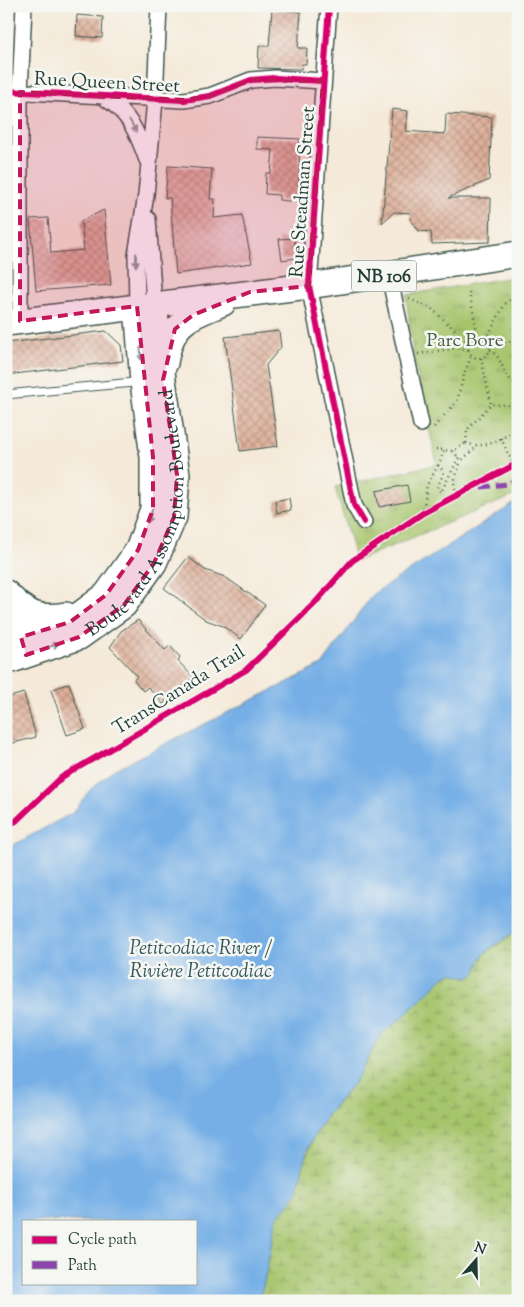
<svg xmlns="http://www.w3.org/2000/svg" width="524" height="1307" viewBox="0 0 524 1307" font-family="'Sorts Mill Goudy',serif">
<style>
.grass{fill:url(#grass-tufts);stroke:#628050}
.wetland{fill:url(#wetland-marsh);stroke:#628050}
.water{fill:#75afe6;stroke:#4a768d;fill-rule:evenodd}
.building{fill:url(#building-cross-hatch)}
.lines{fill:none;stroke-linecap:round;stroke-linejoin:round}
.lane-casing{stroke:#3f574d;stroke-width:10}
.street-casing{stroke:#3f574d;stroke-width:18}
.primary-casing{stroke:#3f574d;stroke-width:28}
.path{stroke:#3f574d;stroke-width:2.5;stroke-dasharray:1 4;stroke-linecap:butt}
.lane{stroke:#fff;stroke-width:8}
.street{stroke:#fff;stroke-width:15}
.primary{stroke:#fff;stroke-width:25}
.quiet{stroke:#8e44ad;stroke-width:5;stroke-dasharray:10 5;stroke-linecap:butt}
.cycleway-casing{stroke:#f6f6f2;stroke-width:9}
.cycleway{stroke:#d6006c;stroke-width:6}
.oneway{fill:#8f9e9a}
.marked{fill:#c2185b;fill-opacity:0.2;stroke:#c2185b;stroke-width:4;stroke-dasharray:10 6;stroke-linejoin:round}
.labels{text-anchor:middle;stroke-width:5;stroke-linejoin:round;paint-order:stroke}
.shield{fill:#f6f6f2;stroke:#60746d;stroke-width:1}
.shield-label{font-size:18px;font-weight:bold;fill:#1f3d34}
.street-label{font-size:19px;fill:#1f3d34;stroke:#f6f6f2}
.park-label{font-size:19px;fill:#415f42;stroke:#f6f6f2}
.water-label{font-size:20px;font-style:italic;fill:#345a60;stroke:#f6f6f2}
</style>
<defs>
<pattern id="grass-tufts" width="24" height="20" patternUnits="userSpaceOnUse" patternTransform="scale(1.25)"><rect width="24" height="20" fill="#a6c46b"/><path d="M3 7l-1-3M5 7V3M7 7l1-3M15 17l-1-3M17 17v-4M19 17l1-3" fill="none" stroke="#87a059"/></pattern>
<pattern id="wetland-marsh" width="20" height="14" patternUnits="userSpaceOnUse" patternTransform="scale(1.25)"><rect width="20" height="14" fill="#a6c46b"/><path d="M1 5h8M5 5V1M11 12h8M15 12V8" fill="none" stroke="#87a059"/></pattern>
<pattern id="building-cross-hatch" width="8" height="8" patternUnits="userSpaceOnUse" patternTransform="scale(1.25)"><rect width="8" height="8" fill="#dfb19b"/><path d="M0 0l8 8M0 8l8-8" fill="none" stroke="#b4917f"/></pattern>
</defs>
<rect width="100%" height="100%" fill="#f6f6f2"/>
<filter id="ink" filterUnits="userSpaceOnUse"><feTurbulence type="fractalNoise" baseFrequency=".02" numOctaves="2"/><feDisplacementMap in="SourceGraphic" scale="10" xChannelSelector="R" yChannelSelector="G"/><feConvolveMatrix kernelMatrix="1 2 1 2 8 2 1 2 1" color-interpolation-filters="sRGB"/></filter>
<filter id="wash" filterUnits="userSpaceOnUse"><feTurbulence type="fractalNoise" baseFrequency=".0096" numOctaves="4" result="noise"/><feDisplacementMap in="SourceGraphic" scale="20" xChannelSelector="R" yChannelSelector="G"/><feGaussianBlur stdDeviation="1.12" result="paint"/><feColorMatrix in="noise" values="0 0 0 0 0 0 0 0 0 0 0 0 0 0 0 0 0 1.4 0 .05"/><feComposite in="paint" operator="in"/></filter>
<g filter="url(#wash)">
<rect width="100%" height="100%" fill="#f5ead9"/>
<path class="grass" d="M518,276v218l-162,67 -21,-74 102,-23 -24,-110 -7,-59z"/>
<path class="wetland" d="M518,930v371h-261l6,-14 14,-70 14,-15 22,-64 15,-24 27,-32 26,-48 24,-19 40,-39 7,-3 6,2 23,-12 2,-8z"/>
<path class="water" d="M518,501v429c-11,7 -23,14 -33,23 -13,13 0,32 -33,20l-7,3 -40,39 -24,19 -26,48 -27,32 -15,24 -7,15 -8,37 -7,12 -14,15 -14,70 -6,14h-251v-452l68,-37 15,-21 24,-21 209,-105 51,-71zM24,1221h172v62h-172z"/>
<g id="blocks">
<path class="building" d="M272,9l29,3 -3,36h9l-1,16h-4l-1,5 -43,-1 1,-22h10z
M77,15l26,2 -1,21 -26,-2z
M392,109l16,2 -2,20 39,3 1,-20 46,3 -3,63 -41,18h43l-1,44 -58,2 -1,-12 -12,-1 -9,-12 1,-6 -17,-1 -12,11z
M257,137l43,2 -2,63 -19,-2v-5l-14,-1 1,-21h5l2,-23 -16,-1z
M168,166l44,3 -2,30h5l-1,19 28,-3 10,48 -76,11 -6,-76h-5z
M104,210l7,75 -75,6 -6,-72 18,-1 3,35 33,-3 -3,-29z
M294,238l3,20 -15,2 -3,-21z
M106,331l15,14 2,16 -117,14v-32z
M279,331l2,16 -15,18 12,81 -38,5 -15,-114z
M407,485l3,16 -31,6 -3,-16z
M289,498l2,12 -14,3 -2,-12z
M188,557l17,13 20,7 40,28 -24,34 -18,-13 -17,-6 -42,-32z
M138,620l27,30 5,-4 10,11 -2,4 15,16 -30,27 -15,-17 -5,4 -9,-11 3,-4 -27,-29 11,-16z
M69,683l16,46 -18,6 -16,-45z
M24,693l12,44 -30,8v-47z"/>
</g>
</g>
<g filter="url(#ink)">
<use href="#blocks" fill-opacity="0" stroke="#3f574d" stroke-width="1"/>
<g class="lines">
<defs>
<path id="lane" d="M11,394l128,-12"/>
<path id="street" d="M329,6l-20,280 45,219 10,17
M6,91l178,9 26,-4 41,-16 24,-2 48,3
M105,98c25,16 32,34 42,62
M148,219l6,85
M389,275l32,149
M137,306l-1,-51 10,-60 9,-95 4,-94
M20,321v-229l4,-86
M7,599l16,44"/>
<g id="primary">
<path d="M6,323l303,-37 209,-32"/>
<path d="M165,363c7,-42 22,-45 58,-60"/>
<path d="M6,593c21,21 30,27 60,22"/>
<path d="M6,641l64,-19 36,-27 32,-45 15,-41v-52l-10,-75 -6,-76"/>
<path id="s1" d="M6,662l73,-25 45,-32 30,-42 20,-46 3,-42 -14,-95 -9,-76"/>
</g>
</defs>
<use href="#lane" class="lane-casing"/>
<use href="#street" class="street-casing"/>
<use href="#primary" class="primary-casing"/>
<path class="path" d="M469,292l9,44
M409,299l22,9 38,35
M468 347a11 11 0 1 1 22 0a11 11 0 1 1-22 0Z
M486,339l19,-35 13,-11
M490,347l28,-7
M490,350c13,8 11,22 22,31h6
M418,354l38,-6 13,2
M481,358l10,46
M434,427l23,-26 8,-30 7,-16
M501,438l12,27
M466,443l1,-13 24,-26 27,2
M466,443c18,7 38,-4 52,-16
M436,449l17,2 13,-8
M453,451l8,10 15,-14
M438,465l6,7 -7,16 4,4 18,-35
M471,486l7,1
M456,494l-2,-12 7,-21
M423,513l4,-28 13,-23 4,-12"/>
<use href="#lane" class="lane"/>
<use href="#street" class="street"/>
<use href="#primary" class="primary"/>
<path class="quiet" d="M516,429h2
M481,487l27,-3 10,-5"/>
<defs>
<path id="cycleway" d="M329,6l-20,280 45,219 10,17
M6,91l178,9 26,-4 41,-16 24,-2 48,3
M6,826l10,-5 46,-44 184,-107 69,-67 37,-42 71,-48 95,-50"/>
</defs>
<use href="#cycleway" class="cycleway-casing"/>
<use href="#cycleway" class="cycleway"/>
</g>
<defs><path id="oneway-solid" d="M-6-.8H1V-3.2L6.5 0L1 3.2V.8H-6Z" transform="scale(1.25)"/></defs>
<g class="oneway">
<use href="#oneway-solid" transform="translate(133 126) rotate(60)"/>
<use href="#oneway-solid" transform="translate(136 260) rotate(91)"/>
<use href="#oneway-solid" transform="translate(141 354) rotate(85)"/>
<use href="#oneway-solid" transform="translate(150 516) rotate(108)"/>
<use href="#oneway-solid" transform="translate(52 646) rotate(-19)"/>
</g>
</g>
<path class="marked" d="M251,80l72,1 -14,205 -59,6 -57,23 -18,14 -12,51 14,95 -3,42 -20,46 -30,42 -45,32 -53,18 -5,-18 49,-15 36,-27 32,-45 15,-41v-52l-16,-151 -117,15v-229l164,8 26,-4z"/>
<g class="labels">
<rect class="shield" x="351.5" y="260.5" width="65" height="31" rx="4"/>
<g class="shield-label">
<text x="384" y="282">NB 106</text>
</g>
<g class="street-label">
<text transform="translate(107 81) rotate(3)" y="7">Rue Queen Street</text>
<text transform="translate(301 192) rotate(-86)" y="7">Rue Steadman Street</text>
<text dy="7" stroke="none"><textPath href="#s1" startOffset="225">Boulevard Assomption Boulevard</textPath></text>
<text transform="translate(178 689) rotate(-32)" y="7">TransCanada Trail</text>
</g>
<g class="park-label">
<text x="465" y="346">Parc Bore</text>
</g>
<g class="water-label">
<text x="201" y="954">Petitcodiac River /<tspan x="201" dy="23">Rivière Petitcodiac</tspan></text>
</g>
</g>
<rect width="524" height="1307" fill="none" stroke="#f6f6f2" stroke-width="25"/>
<rect x="22" y="1220" width="175" height="65" fill="#f6f6f2" stroke="#a0aca6"/>
<rect x="32" y="1236" width="25" height="8" fill="#d6006c" stroke="#a0aca6"/>
<text x="68" y="1244" font-size="15" fill="#1f3d34">Cycle path</text>
<rect x="32" y="1261" width="25" height="8" fill="#8e44ad" stroke="#a0aca6"/>
<text x="68" y="1270" font-size="15" fill="#1f3d34">Path</text>
<g transform="translate(476 1260) rotate(20)" stroke="#f6f6f2" stroke-width="4" paint-order="stroke">
<path d="M0-4L9 19L0 12L-9 19Z" fill="#1f3d34"/>
<text y="-8" font-size="14" font-weight="bold" text-anchor="middle" fill="#1f3d34">N</text>
</g>
</svg>
